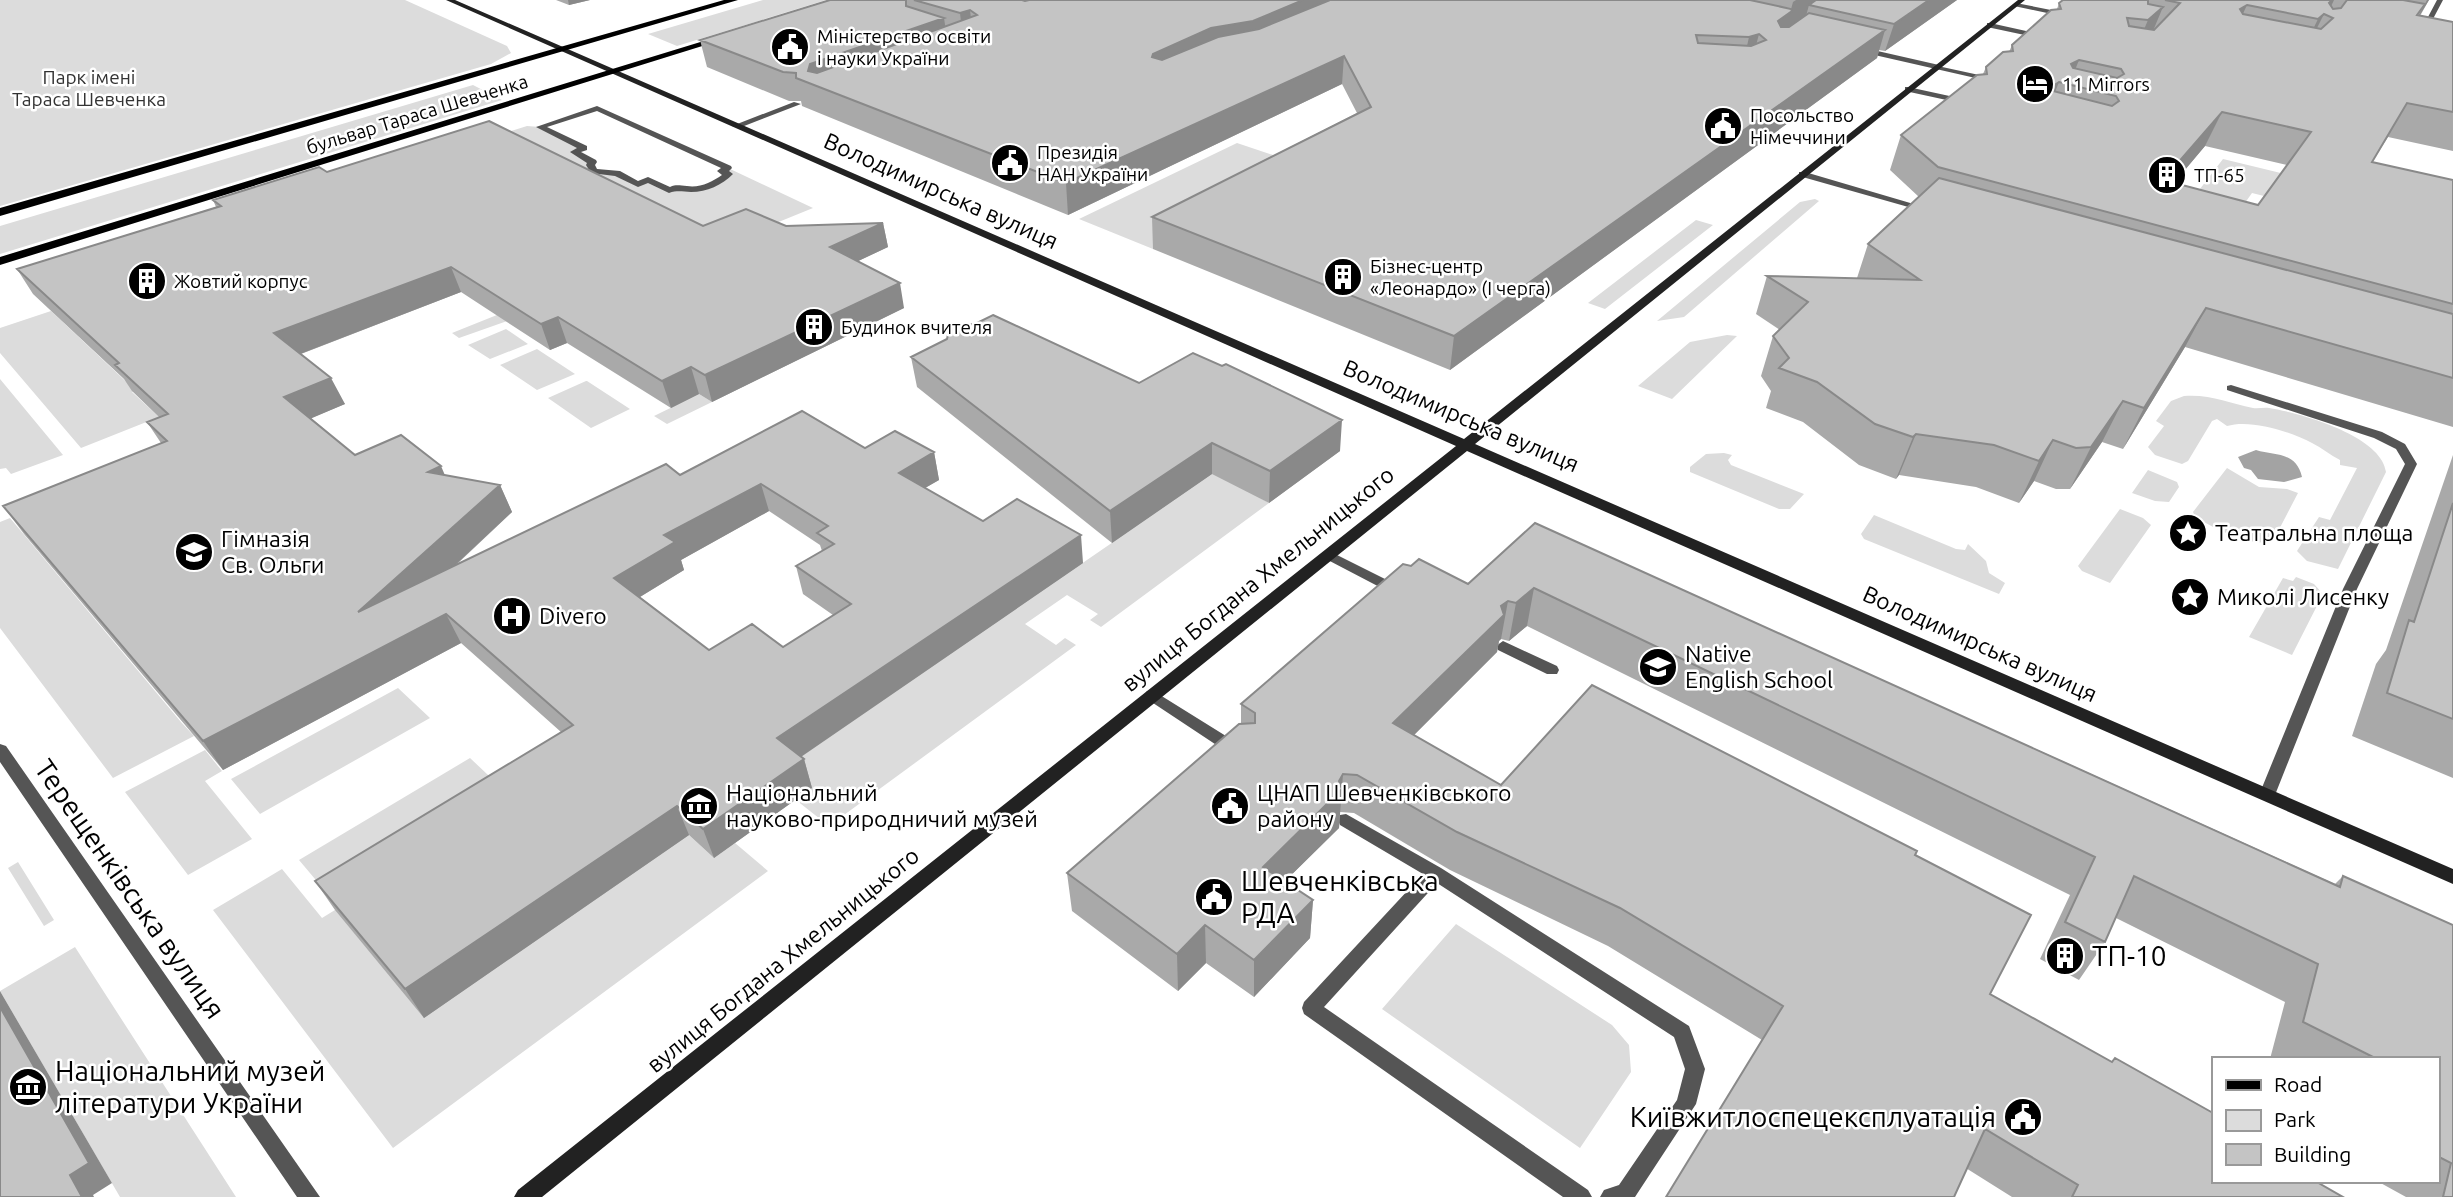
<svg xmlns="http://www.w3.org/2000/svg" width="2453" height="1197" viewBox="0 0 2453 1197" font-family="Ubuntu,sans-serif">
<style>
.green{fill:#dcdcdc}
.water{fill:#a3a3a3}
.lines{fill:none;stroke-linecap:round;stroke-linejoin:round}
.lane{fill:#555;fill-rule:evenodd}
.street{fill:#555;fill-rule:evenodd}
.secondary{fill:#222;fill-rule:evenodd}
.primary{fill:#000;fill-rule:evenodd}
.wall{fill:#a9a9a9;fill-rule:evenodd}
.shaded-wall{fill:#898989}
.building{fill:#c4c4c4;stroke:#898989;stroke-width:2;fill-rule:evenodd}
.labels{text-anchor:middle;stroke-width:5;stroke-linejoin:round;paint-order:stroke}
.far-poi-label{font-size:19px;fill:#000;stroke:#fff;text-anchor:start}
.far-park-label{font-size:19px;fill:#333;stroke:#fff}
.far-street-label{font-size:19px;fill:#000;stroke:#fff}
.street-label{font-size:23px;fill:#000;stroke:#fff}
.poi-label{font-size:23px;fill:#000;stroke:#fff;text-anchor:start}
.near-poi-label{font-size:28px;fill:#000;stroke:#fff;text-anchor:start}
.near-street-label{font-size:28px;fill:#000;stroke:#fff}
</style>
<rect width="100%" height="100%" fill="#fff"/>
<path class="green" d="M0,0h405l102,46 4,7 -20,11 -491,142z
M763,0h63l-149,46 -29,-12z
M473,85l29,15 -502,154v-28z
M527,126l13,1 44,21 -9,3 18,11 -2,6 26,5 21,11 10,-4c28,14 61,16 80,-12l85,40 -89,36 -265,94 -7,-5 249,-100 -196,-100z
M1237,143l72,24 -156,82 -74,-30z
M2223,159l124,30 -14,24 -81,-20 -22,31 -47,-13z
M1815,199l4,2 -135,116 -27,4 143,-119z
M1696,220l17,5 -108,84 -17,-6z
M51,311l84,79 -3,2 27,25 -78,31 -81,-95v-25z
M506,329l22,15 -38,15 -22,-14z
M1727,335l10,1 -65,63 -34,-13 52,-44z
M537,349l38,25 -38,16 -37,-25z
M0,379l63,76 -52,19 -5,-6 -6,1z
M586,381h1l43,28 -39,19 -43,-30z
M699,394l13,8 -45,22 -13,-8z
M2184,396c26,-2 45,7 69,12 5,1 11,-1 16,0 32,5 113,28 117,64l-48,97 -31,-8 -10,-10 22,-34 11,3 27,-52 -17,-3v-5c-10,-5 -18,-12 -28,-17 -23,-12 -62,-24 -85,-17l-10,-7 -5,2 -24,40 -6,3 -27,-9 -7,-8 16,-21 -8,-5 15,-20z
M1724,453l8,2 -4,5 3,5 73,29 -14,15h-11l-89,-37v-5l16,-13z
M2227,468l32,19 28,2 11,4 -25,48c-22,7 -61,-14 -78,-24l-2,-5z
M2148,470l29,12 2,5 -10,15 -14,-1 -23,-8z
M1215,472l54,31 -168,124 -11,-7 8,-6 -31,-19 -42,29 31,21 9,-7 11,7 -247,181 -33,-26 16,-12 -26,-21z
M2120,509l23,9 8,7 -41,58 -28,-12 -4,-5z
M1874,515l82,34 9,1 3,-6 18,17 3,12 16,10 -6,11 -135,-55 -3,-5z
M10,518l171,204 13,14 -81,42 -113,-150v-106z
M2296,577l18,7 9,10 -31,61 -43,-18 34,-59 10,3z
M398,688l32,30 -170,96 -29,-35z
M205,750l17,21 -17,10 47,58 -64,36 -63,-83z
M470,758l35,33 -174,107 -32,-38z
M689,835l25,23 21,-15 33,28 -375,277 -180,-238 69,-41 40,49 13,-8z
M18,862l36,58 -10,6 -36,-58z
M1456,924l156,101 17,20 2,27 -51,76 -198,-139z
M75,947l161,250h-116l-120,-206z"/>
<path class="water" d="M2256,450c19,6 40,1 46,27l-18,5 -26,-3 -7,-9 -7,-2 -6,-11z"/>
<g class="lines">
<path class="lane" d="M2437,0h6l-18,34h-6z
M2016,3l50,10 4,2 -4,2 -52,-11z
M1990,23l54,12 4,2 -4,2 -57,-12v-4z
M1933,65l60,13 4,2 -4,2 -57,-13h-3z
M1908,87l60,13 1,2 -4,2 -60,-13v-4z
M794,102l7,2 -62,24 -7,-2z
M2231,385l151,47 23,12 12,20 -60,125 -82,206 -2,4 -6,2 -6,-2 -2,-4 84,-206 62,-125 -9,-15 -22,-11 -147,-48v-4z
M1329,551l72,36 2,3 -2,3h-10l-67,-35 -2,-3z
M1503,641l54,25 2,4 -2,4h-10l-49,-24 -2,-4z
M1152,690l90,56 2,4 -2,4h-12l-83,-55 -3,-4 3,-4z
M1346,814l95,54 248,158 16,43 -9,35 -61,93h-35l4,-7 15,-5 58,-85 8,-31 -11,-32 -237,-154 -113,124 264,183 4,7h-29l-259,-183 -2,-6 2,-6 119,-128 -83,-49 -2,-5 2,-5z"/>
<path class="street" d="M1860,47l79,18 1,2 -4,2 -79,-18 -1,-2z
M597,106l134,60 1,2 -3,3 4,3c-11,11 -26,18 -42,18 -8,0 -13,-2 -22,1l-21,-10 -10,4 -23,-11 -24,-3 -5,-8 1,-2 -17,-11 7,-4 -41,-21zM597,111l124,57 -4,3 5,4c-10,7 -22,13 -35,11 -7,0 -10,-2 -17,1l-22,-10 -10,4 -18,-10 -23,-2 -2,-4 2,-3 -1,-2 -15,-8 6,-2v-4l-40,-19z
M1799,172h6l129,38 -8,2 -127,-36z
M0,744l6,2 314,451h-23l-297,-435z"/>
<path class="secondary" d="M446,0h9l1009,439 554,-439h7l-550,444 978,425v15l-986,-433 -925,746h-28l4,-7 938,-744z"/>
<path class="primary" d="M724,0h14l-738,216v-8z
M720,36l8,2 -728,227v-8z"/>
</g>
<path class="wall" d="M556,0h34l-21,5z
M830,0h1127l-72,51 -6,-1 -2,8 -427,312 -297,-121 -1,-32 205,-104 -15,-29 -274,131 -266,-109 -1,-5h-12l-82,-34 -7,-27z
M2063,0h366l-9,16 33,6v129l-65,-14 -16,25 81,18v247l-268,-80 -62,102 -21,-7 -32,47h-14l-22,-8 -15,22 -43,-16 -77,-12 -3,4 -37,-14 -56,-43 -37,-14 5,-17 -10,-15 12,-40 7,-6 -24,-16 11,-38 90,2 11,-34 51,-47 -29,-27 11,-35 82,-61 3,-7 23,-15 3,-7 45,-36 2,-6zM2205,146l82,19 -29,40 -84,-22z
M327,172l376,54h83l97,-3 5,24 -30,14 46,47 -192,94 -13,-8 -28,14 -104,-65 -17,7 -89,-58 -160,62 44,50 -34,14 44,37 90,20 55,10 12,27 -57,54 225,-91 185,-27 69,4 5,28 -14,8 58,33 100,42 -282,194 3,2 8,29 -98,70 -25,-23 -265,183 -89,-108 -20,-29 246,-149 -100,-89 -238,127 -199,-236 -21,-28 158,-63 -14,-21 12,-5 -27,-26 -8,-12 -91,-85 -16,-25 199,-62 -3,-7zM769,511l51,34 2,6 -26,15 7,28 30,21 -50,32 -74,3 -69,-53 44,-27 -3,-10z
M911,357l228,26 201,68 -71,52 -57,-29 -100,69 -195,-156z
M2453,455v323l-101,-42 24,-72 10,-14z
M1535,523l800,361 8,-8 110,49v272h-47l-29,-16h60v-122h-167l15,-57 -169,-84 -11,24 -26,38 -39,-21 30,-64 -543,-269 -18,15 -8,-2 -2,2 -2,11 -83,83 87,50 414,70 75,139 121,68 4,-4 98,123 130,16h-331l-250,-157 -154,-94 -158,-76 -96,-57 -14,-1 -1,16 -54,53 28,19 -3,38 -56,59 -48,-34 -28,28 -106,-80 -5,-38 174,-149v-20l227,-120z"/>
<path class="shaded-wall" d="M568,0h22l-21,5z
M1303,0h52l-201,82 -2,-25 1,-3 58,-26z
M1796,0h23l-10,5 -3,11 -18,11 -3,10 -7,-16 12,-8 3,-11z
M1929,0h28l-72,51 9,-27z
M2332,0h2l-7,15 -3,-1 -15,30 -6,6 15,-31z
M2427,0h2l-16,26z
M2247,5l-14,30 7,-26z
M2163,7l-13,31 -15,13 13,-31z
M970,10l3,26 -10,3 -3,-26z
M944,18l4,27 -123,44 -17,-18 2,-7z
M1885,30l-8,28 -427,312 4,-34z
M1759,34l-7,27 -9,3 6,-27z
M1344,56l-2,28 -274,131 -2,-32z
M2079,60l-10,25 2,-21z
M2059,82l-13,33 7,-29z
M2222,112l-17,34 -59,70 17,-36z
M883,223l5,24 -53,25 -5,-25z
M451,267l10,25 -174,67 -13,-26z
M900,283l4,25 -192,94 -7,-27z
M2206,308l-21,39 -62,102 21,-41z
M558,317l9,26 -17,7 -9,-26z
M691,367l8,27 -28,14 -9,-27z
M331,378l14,26 -47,20 -14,-27z
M2123,401l-21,41 -32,47 21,-42z
M1342,420l-2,31 -71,52 1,-32z
M1916,434l-17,41 -3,4 17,-42z
M2053,440l-19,41 -15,22 20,-42z
M1212,443v31l-100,69 -2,-32z
M934,452l5,28 -35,20 -5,-27z
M441,466l12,28 -25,-22z
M761,484l8,27 -88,49 3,10 -59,36 -11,-28 50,-43z
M500,485l12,27 -138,129 -16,-29z
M1081,535l2,28 -297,204 -9,-29z
M1534,588l-7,38 -18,15 7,-38z
M1508,601l-7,38 -2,2 -2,11 -109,109 5,-38 108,-117z
M446,614l15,29 -238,127 -20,-29z
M804,759l8,29 -98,70 -11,-29z
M1343,774l-4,54 -77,76 1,-37 76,-86z
M677,806l12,29 -265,183 -19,-29z
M1313,900l-3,38 -56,59v-37z
M1205,925l1,38 -28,28 -1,-37z
M0,991l112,192 -19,12 1,2h-12l-12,-22 -70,-168z"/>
<path class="building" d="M830,0h76v6l38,12 -134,46 -2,7 9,2 160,-58 -7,-5 -10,3 -46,-13h108l3,1 4,-1h274l-50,21 -42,7 -58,26 -1,3 10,3 56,-23 41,-8 71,-29h420l41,9 1,2 -14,10 3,6h8l20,-14 76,17 -431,306 -302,-119 219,-110 -27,-51 -278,127 -270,-105v-5l-13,-1 -83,-32zM1759,34l7,6 -15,6 -53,-3 -2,-8 53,2z
M1816,0h113l-35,24 -85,-19z
M2063,0h85v4l15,3 -15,13 -21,-2 2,8 25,4 26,-27 -15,-3h167l-3,3 4,6 8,-1 6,-8h56l22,4 -8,11 36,7v90l-46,-9 -35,59 81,18v124l-515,-137 -37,-32 76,-60 10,-1 -1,-7 17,-15 10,-1 -1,-6 39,-35 10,-1 -2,-6zM2247,5l71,14 6,-5 9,4 -12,11 -78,-15 -3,-5zM2079,60l42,9 3,5 -7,4 -44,-10 -2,-4zM2059,82l57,14 3,5 -7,5 -59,-15v-5zM2222,112l89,20 -53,73 -95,-25z
M489,121l214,105 43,-17 40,17 97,-3 -53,24 70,36 -195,92 -14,-8 -29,14 -104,-64 -17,7 -90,-57 -177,66 57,45 -47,19 71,58 46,-20 40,31 -13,6 72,13 -142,127 308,-148 14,11 122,-64 63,37 30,-17 39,21 -35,21 84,48 34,-22 64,36 -304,203 27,21 -101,70 -26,-23 -272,183 -90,-108 258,-156 -127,-111 -243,127 -200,-235 164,-65 -20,-19 21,-8 -53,-49 4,-2 -102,-94 204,-63 -8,-6 106,-33 8,5zM761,484l67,42 -11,7 17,11 -38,22 55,38 -68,43 -31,-23 -43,26 -95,-72 61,-36 -11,-7z
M1939,178l514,136v64l-247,-70 -62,100 -21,-7 -32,46 -15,1 -23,-8 -14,21 -45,-16 -78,-11 -3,3 -38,-13 -58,-42 -38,-14 10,-10 -16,-22 35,-34 -41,-26 153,4 -52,-36z
M993,315l146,68 54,-30 29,13 4,-2 116,56 -72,51 -58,-28 -102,68 -199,-154 36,-18 3,-13 25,-2z
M2453,503v216l-66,-26 22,-73 5,2z
M1535,523l805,364 3,-11 110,49v272h-10l8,-34 -14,-7v-97h-60l-74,-37 15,-58 -184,-88 -29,66 -40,-20 30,-65 -561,-269 -18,15 -8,-2 -7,5 3,9 -111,108 108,62 91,-100 325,166 -2,4 116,60 -41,79 122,68 3,-4 98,55v68h102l28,16h-271l6,-12 -93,-56 -31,68h-288l117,-191 -163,-98 -163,-76 -100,-57 -14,-1 -4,7 3,8 -79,78 50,33 -59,60 -49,-35 -28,29 -110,-81 172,-149 16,-1v-10l-14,-9 162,-140 8,2 8,-7 49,25z
M0,1007l89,156 -19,12 12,22h-82z"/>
<defs>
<symbol id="civic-disc" viewBox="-11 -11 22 22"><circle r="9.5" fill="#000" stroke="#fff"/><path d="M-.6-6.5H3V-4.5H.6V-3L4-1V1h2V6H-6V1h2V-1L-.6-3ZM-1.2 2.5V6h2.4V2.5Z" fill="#fff"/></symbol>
<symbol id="hotel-disc" viewBox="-11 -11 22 22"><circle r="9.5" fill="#000" stroke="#fff"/><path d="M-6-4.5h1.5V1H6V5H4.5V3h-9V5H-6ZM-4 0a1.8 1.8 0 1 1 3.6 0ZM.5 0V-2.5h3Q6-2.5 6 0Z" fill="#fff"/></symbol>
<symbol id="building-disc" viewBox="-11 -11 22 22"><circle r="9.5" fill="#000" stroke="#fff"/><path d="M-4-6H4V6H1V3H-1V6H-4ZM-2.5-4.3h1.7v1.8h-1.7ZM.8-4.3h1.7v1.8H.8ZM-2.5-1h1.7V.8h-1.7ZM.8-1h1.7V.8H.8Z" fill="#fff"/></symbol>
<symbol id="sight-disc" viewBox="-11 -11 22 22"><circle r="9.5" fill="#000" stroke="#fff"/><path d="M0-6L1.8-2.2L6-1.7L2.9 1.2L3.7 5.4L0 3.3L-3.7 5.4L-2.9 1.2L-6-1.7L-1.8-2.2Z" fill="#fff"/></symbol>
<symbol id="school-disc" viewBox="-11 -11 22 22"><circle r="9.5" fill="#000" stroke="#fff"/><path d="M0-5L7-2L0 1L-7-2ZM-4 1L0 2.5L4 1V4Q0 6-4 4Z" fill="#fff"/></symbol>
<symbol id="hospital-disc" viewBox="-11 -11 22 22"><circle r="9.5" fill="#000" stroke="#fff"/><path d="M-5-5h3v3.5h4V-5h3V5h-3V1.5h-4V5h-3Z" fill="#fff"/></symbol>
<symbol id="museum-disc" viewBox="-11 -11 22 22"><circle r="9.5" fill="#000" stroke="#fff"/><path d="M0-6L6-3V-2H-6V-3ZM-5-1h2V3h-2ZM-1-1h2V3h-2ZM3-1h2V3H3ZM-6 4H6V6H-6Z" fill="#fff"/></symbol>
</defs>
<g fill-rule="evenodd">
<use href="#civic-disc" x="768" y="25" width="44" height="44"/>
<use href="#hotel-disc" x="2013" y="62" width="44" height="44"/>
<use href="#civic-disc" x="1701" y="104" width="44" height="44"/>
<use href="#civic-disc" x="988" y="141" width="44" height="44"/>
<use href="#building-disc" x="2145" y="153" width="44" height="44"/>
<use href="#building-disc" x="1321" y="255" width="44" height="44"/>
<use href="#building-disc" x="125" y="259" width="44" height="44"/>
<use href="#building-disc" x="792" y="305" width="44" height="44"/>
<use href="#sight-disc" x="2166" y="511" width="44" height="44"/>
<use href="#school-disc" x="172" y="530" width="44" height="44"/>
<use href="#sight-disc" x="2168" y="575" width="44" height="44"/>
<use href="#hospital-disc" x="490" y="594" width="44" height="44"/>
<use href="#school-disc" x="1636" y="645" width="44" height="44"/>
<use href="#museum-disc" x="677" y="784" width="44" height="44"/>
<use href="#civic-disc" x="1208" y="784" width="44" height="44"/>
<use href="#civic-disc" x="1192" y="875" width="44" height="44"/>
<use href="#building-disc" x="2043" y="934" width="44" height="44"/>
<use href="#museum-disc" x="6" y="1065" width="44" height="44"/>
<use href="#civic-disc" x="2001" y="1095" width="44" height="44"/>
</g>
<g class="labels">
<g class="far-poi-label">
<text x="817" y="43">Міністерство освіти<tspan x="817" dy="22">і науки України</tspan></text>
<text x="2062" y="91">11 Mirrors</text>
<text x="1750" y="122">Посольство<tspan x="1750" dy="22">Німеччини</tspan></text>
<text x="1037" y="159">Президія<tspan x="1037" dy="22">НАН України</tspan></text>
<text x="2194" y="182">ТП-65</text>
<text x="1370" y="273">Бізнес-центр<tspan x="1370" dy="22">«Леонардо» (I черга)</tspan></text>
<text x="174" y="288">Жовтий корпус</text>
<text x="841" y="334">Будинок вчителя</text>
</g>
<g class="far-park-label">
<text x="89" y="84">Парк імені<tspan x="89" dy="22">Тараса Шевченка</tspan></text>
</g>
<g class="far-street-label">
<text transform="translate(417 114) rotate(-17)" y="7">бульвар Тараса Шевченка</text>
</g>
<g class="street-label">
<text transform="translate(941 191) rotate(24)" y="8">Володимирська вулиця</text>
<text transform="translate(1461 416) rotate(23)" y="8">Володимирська вулиця</text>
<text transform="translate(1258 579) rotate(-39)" y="8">вулиця Богдана Хмельницького</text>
<text transform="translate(1980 644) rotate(24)" y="8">Володимирська вулиця</text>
<text transform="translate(783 960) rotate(-39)" y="8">вулиця Богдана Хмельницького</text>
</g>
<g class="poi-label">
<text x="2215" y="541">Театральна площа</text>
<text x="221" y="547">Гімназія<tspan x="221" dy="26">Св. Ольги</tspan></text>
<text x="2217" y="605">Миколі Лисенку</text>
<text x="539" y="624">Divero</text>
<text x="1685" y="662">Native<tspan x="1685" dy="26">English School</tspan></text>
<text x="726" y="801">Національний<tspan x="726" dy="26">науково-природничий музей</tspan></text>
<text x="1257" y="801">ЦНАП Шевченківського<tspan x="1257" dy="26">району</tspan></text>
</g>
<g class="near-poi-label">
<text x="1241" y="891">Шевченківська<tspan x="1241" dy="32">РДА</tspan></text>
<text x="2092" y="966">ТП-10</text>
<text x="55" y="1081">Національний музей<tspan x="55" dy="32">літератури України</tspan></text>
<text x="1996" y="1127" text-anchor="end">Київжитлоспецексплуатація</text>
</g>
<g class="near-street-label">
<text transform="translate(130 889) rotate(55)" y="10">Терещенківська вулиця</text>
</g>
</g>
<rect x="2212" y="1057" width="228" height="126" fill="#ffffff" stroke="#999999" stroke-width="2"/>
<rect x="2226" y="1080" width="35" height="10" fill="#000000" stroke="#999999" stroke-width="2"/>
<text x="2274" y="1092" font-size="21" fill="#000000">Road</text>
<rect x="2226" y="1110" width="35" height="21" fill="#dcdcdc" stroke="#999999" stroke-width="2"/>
<text x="2274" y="1127" font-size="21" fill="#000000">Park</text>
<rect x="2226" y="1144" width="35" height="21" fill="#c4c4c4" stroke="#999999" stroke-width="2"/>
<text x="2274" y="1162" font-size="21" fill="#000000">Building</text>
</svg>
